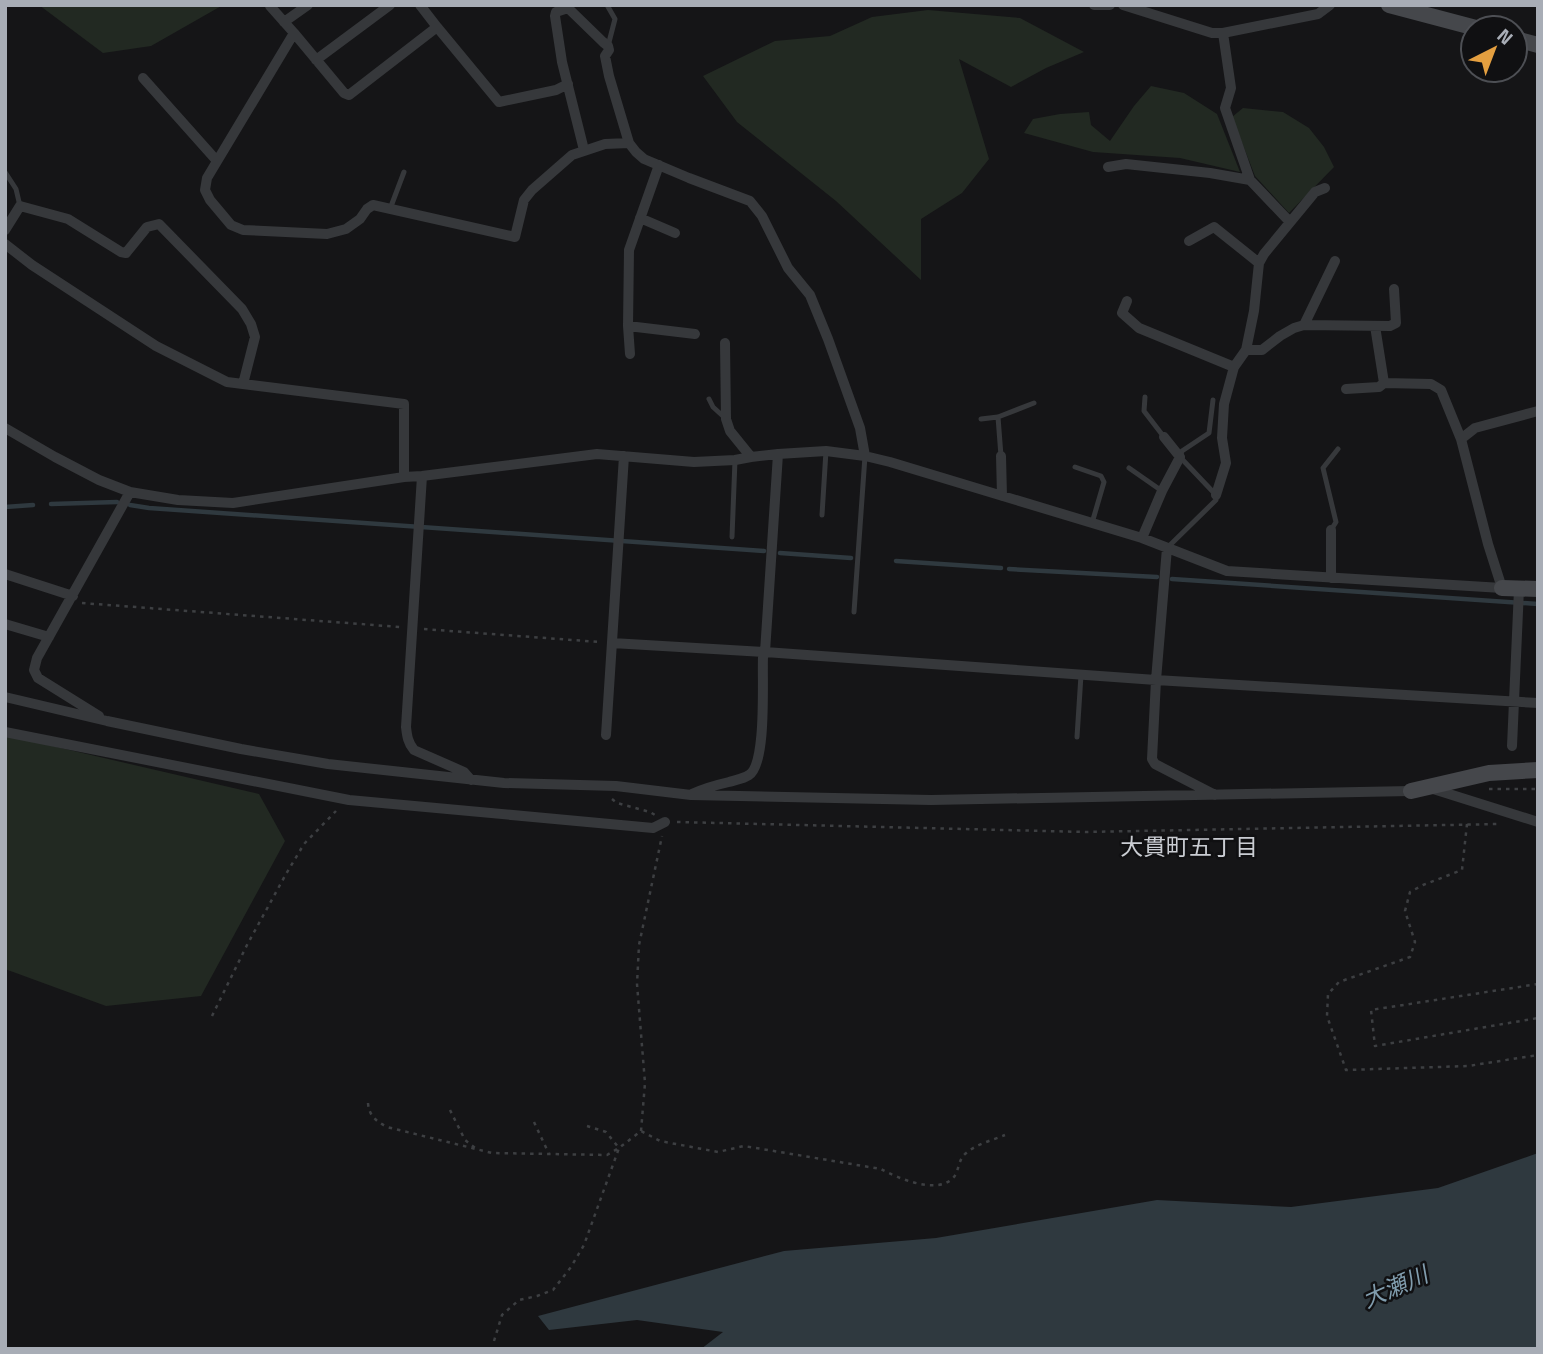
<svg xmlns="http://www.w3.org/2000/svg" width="1543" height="1354" viewBox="0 0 1543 1354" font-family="'Titillium Web','Noto Sans JP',sans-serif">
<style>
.green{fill:#222922}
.water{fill:#2f393f}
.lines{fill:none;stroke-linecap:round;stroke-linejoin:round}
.stream{stroke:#2f393f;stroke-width:4.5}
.path{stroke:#3d3f42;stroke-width:2.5;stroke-dasharray:3.5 5;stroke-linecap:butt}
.lane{stroke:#36383b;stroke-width:5}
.street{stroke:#36383b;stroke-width:10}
.secondary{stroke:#45474b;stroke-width:16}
.labels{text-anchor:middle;stroke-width:5;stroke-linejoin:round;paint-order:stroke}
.neighbourhood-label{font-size:23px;fill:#c9ccd2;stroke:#101012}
.water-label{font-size:23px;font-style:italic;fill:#819dae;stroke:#101012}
</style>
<rect width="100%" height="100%" fill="#151517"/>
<path class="green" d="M39,5h184l-72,41 -48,7z
M928,10l92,8 64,34 -38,16 -35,19 -52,-28 30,100 -27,34 -41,26v61l-85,-79 -99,-79 -34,-46 72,-35 55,-5 42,-19z
M1151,86l33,7 33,21 23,58 -60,-14 -87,-6 -69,-19 9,-14 27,-5 29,-2 2,13 19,16 24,-35z
M1243,108l40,4 26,16 15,19 10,20 -45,46 -34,-37 -23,-59z
M5,735l254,59 26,47 -84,155 -95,10 -101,-37z"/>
<path class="water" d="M1538,1153v196h-837l22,-17 -86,-12 -88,10 -11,-14 246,-65 152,-13 221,-38 134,7 147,-19z"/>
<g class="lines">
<path class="stream" d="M51,504l66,-2
M130,505l19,3 615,43
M5,507l28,-2
M780,553l71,5
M896,561l105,7
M1009,569l148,8
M1172,579l366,25"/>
<path class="path" d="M82,603l318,24
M424,629l175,13
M1489,789h49
M612,799l5,4 33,9 5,3
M677,822l409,10 413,-8
M1467,824l-5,46 -39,15 -13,7 -5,19 10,31 -5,15 -71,25 -11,12 -1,22 19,54 122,-4 70,-11
M1538,984l-167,26 4,36 163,-28
M212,1016l35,-71 39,-71 18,-30 32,-33
M368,1103c1,13 8,18 19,24l105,26 115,2 12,-7 22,-17 19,10 58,11 26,-6 137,23c16,9 56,26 72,9 6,-6 5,-18 12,-24 11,-10 28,-14 40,-19
M450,1110l15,30 10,8
M534,1122l15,32
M641,1131l4,-48 -8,-99 2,-39 23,-109
M494,1341l8,-26 17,-15 18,-4 16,-6 18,-23 13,-22 35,-97 -13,-16 -19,-6"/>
<path class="lane" d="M607,5l8,14 -7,27
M5,172l11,17 4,17
M390,209l14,-37
M1145,397l-1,14 20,26
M709,399l4,8 11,10
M998,417l3,39
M981,419l17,-2 36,-14
M1075,467l26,9 3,6 -12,41
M1129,468l33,23
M822,515l4,-64
M1331,530l5,-8 -13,-54 15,-19
M732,537l3,-77
M1167,548l49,-48v-5l-36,-38 2,-6 27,-18 4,-33
M854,612l11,-156
M1077,737l4,-62"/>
<path class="street" d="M420,5l17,22 -88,68 -5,-2 -50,-60 -87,145 -2,12 5,10 21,25 12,5 84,4 19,-5 14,-10 7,-10 6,-4 142,32 9,-37 8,-10 40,-35 33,-11 24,-1
M567,5l1,3 35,34 5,4 1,4 -4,6 4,20 20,67 7,9 8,7 45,19 61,23 12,15 26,52 22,27 18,44 32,89 5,28
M1094,5h16
M1123,5l89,28h11l95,-19 12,-9
M270,6l24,27
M568,8l-12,4 -1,4 7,46 22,88
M284,22l24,-17
M437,27l62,75 57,-12 12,-6
M1223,33l8,55 -6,20 25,72
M316,60l74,-55
M143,78l74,83
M1108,167l18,-3 84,9 40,7 39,41
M640,218l35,15
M5,230l15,-24 48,13 53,33 5,1 21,-26 12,-3 83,85 9,15 4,13 -12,47
M1189,241l25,-14 45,36
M5,244l27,21 124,81 71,36 177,22v73
M1127,301l-5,12 17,15 95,39
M1304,325l31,-64
M628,326l67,8
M1375,326l9,57
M725,343l1,76 4,12 21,26
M1246,350h16l18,-14 14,-8 10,-3 86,1 6,-3 -2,-34
M630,354l-2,-28 1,-76 30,-85
M1346,389l33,-2 5,-4 47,1 10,6 20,49
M5,428l50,29 44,23 31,12 48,8 55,3 171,-26 18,-1 175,-22 97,8 41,-2 16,-3 27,-3 48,-3 39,5 25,6 252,76 85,33 275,17 -14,-44 -27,-105 14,-11 63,-17
M1001,456l1,40
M422,476l-16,251c1,9 2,16 8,23l50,22 7,8
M1216,495l10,-32 -4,-25 2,-34 10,-37 12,-17 8,-39 5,-48 5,-9 51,-62 10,-4
M1331,530v48
M1142,538l20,-47 18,-34 -16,-20
M1167,548l-11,132 -4,79 3,5 60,31
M5,574l68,22
M5,624l44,13
M612,643l153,9 391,28 382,23
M5,697l102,24 134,28 87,15 176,19 112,3 75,9 240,5 480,-9
M99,716l-61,-38 -4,-8 3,-12 93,-166
M5,732l344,68 304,28 12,-6
M606,735l18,-279
M1512,746l7,-157 4,-2
M1430,788l108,34
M692,794c12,-6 24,-9 37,-12 6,-2 14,-3 20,-7 18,-11 13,-96 14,-118l2,-5 13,-198"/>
<path class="secondary" d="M1389,5l87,23
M1515,39l23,6
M1502,588l36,1
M1411,791l78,-18 49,-3"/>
</g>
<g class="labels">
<g class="neighbourhood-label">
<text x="1189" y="855">大貫町五丁目</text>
</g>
<g class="water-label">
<text transform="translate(1395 1287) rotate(-24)" y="8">大瀬川</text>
</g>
</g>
<rect width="1543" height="1354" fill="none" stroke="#a8adb6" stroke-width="14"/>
<g transform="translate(1494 49) rotate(42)"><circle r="33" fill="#101012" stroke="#4d4f54" stroke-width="2"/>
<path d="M0-5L12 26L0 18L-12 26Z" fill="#e49f40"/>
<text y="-10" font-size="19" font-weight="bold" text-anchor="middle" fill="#a8adb6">N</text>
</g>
</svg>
